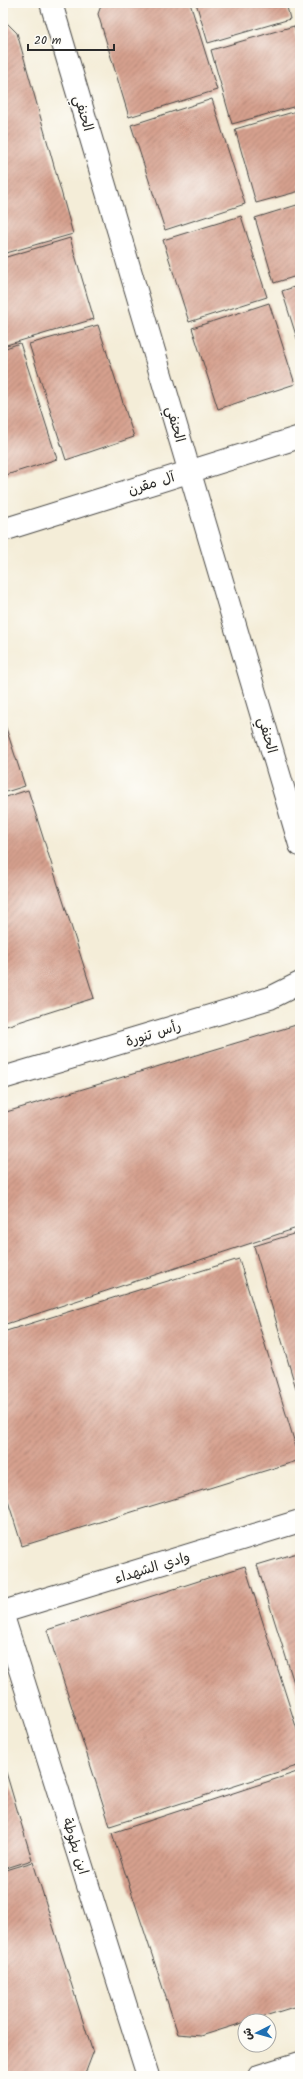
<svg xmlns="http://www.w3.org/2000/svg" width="303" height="2079" viewBox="0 0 303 2079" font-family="Kalam,'Playpen Sans Arabic',sans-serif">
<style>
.building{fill:url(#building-hatch)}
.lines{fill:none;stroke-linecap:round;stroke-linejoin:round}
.street-casing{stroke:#494845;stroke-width:24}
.street{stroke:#fff;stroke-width:22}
.labels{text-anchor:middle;stroke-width:3;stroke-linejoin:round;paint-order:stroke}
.street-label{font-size:14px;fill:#2b2b2b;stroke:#fdfcf7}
</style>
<defs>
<pattern id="building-hatch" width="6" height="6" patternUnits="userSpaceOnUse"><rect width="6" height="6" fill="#d6a08e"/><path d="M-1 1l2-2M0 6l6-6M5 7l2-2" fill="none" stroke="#ae8374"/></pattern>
</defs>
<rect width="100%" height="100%" fill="#fdfcf7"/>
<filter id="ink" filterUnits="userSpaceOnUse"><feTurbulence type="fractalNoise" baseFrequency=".025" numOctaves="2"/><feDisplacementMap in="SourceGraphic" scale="8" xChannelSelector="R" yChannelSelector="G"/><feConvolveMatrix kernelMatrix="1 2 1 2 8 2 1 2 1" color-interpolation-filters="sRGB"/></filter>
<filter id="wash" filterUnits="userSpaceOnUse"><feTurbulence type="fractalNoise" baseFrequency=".012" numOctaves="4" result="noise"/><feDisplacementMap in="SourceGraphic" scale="16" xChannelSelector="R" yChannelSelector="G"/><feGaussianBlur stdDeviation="0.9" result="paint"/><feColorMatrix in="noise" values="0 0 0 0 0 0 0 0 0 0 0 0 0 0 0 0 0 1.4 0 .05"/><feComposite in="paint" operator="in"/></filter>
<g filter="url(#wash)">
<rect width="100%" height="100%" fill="#f4edd8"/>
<g id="blocks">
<path class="building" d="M102,3h88l27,87 -88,27 -31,-103z
M196,3h90l4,16 -82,24z
M3,19l14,14 56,201 -70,20z
M294,26l6,21v58l-68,19 -21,-74z
M212,99l33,105 -80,26 -34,-105z
M300,110v81l-44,12 -21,-74z
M300,204v71l-26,8 -19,-65z
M241,216l26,81 -78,25 -26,-82z
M70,238l24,81 -91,27v-88z
M300,285v63l-18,-57z
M269,303l26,81 -77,25 -26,-81z
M98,325l36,112 -68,23 -37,-116z
M20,343l37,116 -54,17v-127z
M3,719l22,67 -22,7z
M28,790l66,208 -91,29v-229z
M296,1025l4,6v196l-297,98v-212z
M300,1232v170l-46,-156z
M239,1259l61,201 -278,86 -19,-61v-153z
M300,1552v150l-43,-137z
M245,1566l55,173v26l-190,61 -63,-196z
M3,1762l29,98 -29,9z
M300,1771v234l-99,31 -23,-2 -66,-201z
M33,1862l60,191 -8,21 -4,2h-78v-205z"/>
</g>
</g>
<g filter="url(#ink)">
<use href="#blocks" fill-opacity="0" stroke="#494845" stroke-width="1"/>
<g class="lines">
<defs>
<path id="street" d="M51,3l249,842
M3,530l297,-93
M3,1078l267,-80 30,-15
M3,1612l297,-91
M3,1616l145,460
M259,2076l41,-13"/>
</defs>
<use href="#street" class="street-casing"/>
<use href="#street" class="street"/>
</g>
</g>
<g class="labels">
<g class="street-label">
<text transform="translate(84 113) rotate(73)" y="5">الحنفي</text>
<text transform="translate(176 424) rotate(74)" y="5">الحنفي</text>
<text transform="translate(151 483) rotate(-17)" y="5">آل مقرن</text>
<text transform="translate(268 735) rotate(74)" y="5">الحنفي</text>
<text transform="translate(153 1033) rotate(-17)" y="5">رأس تنورة</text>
<text transform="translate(152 1567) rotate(-17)" y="5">وادي الشهداء</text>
<text transform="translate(76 1846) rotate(73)" y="5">ابن بطوطة</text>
</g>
</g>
<rect width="303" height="2079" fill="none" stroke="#fdfcf7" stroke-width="16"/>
<g transform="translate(257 2033) rotate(264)"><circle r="19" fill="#fdfcf7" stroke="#a9a8a5"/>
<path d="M0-3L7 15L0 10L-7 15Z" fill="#1f6fb2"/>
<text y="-6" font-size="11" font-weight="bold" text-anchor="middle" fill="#2b2b2b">ش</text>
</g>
<path d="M28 44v6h86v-6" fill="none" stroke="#2b2b2b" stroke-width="2"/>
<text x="34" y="44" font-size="12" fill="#2b2b2b" stroke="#fdfcf7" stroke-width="3" paint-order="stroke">20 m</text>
</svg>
